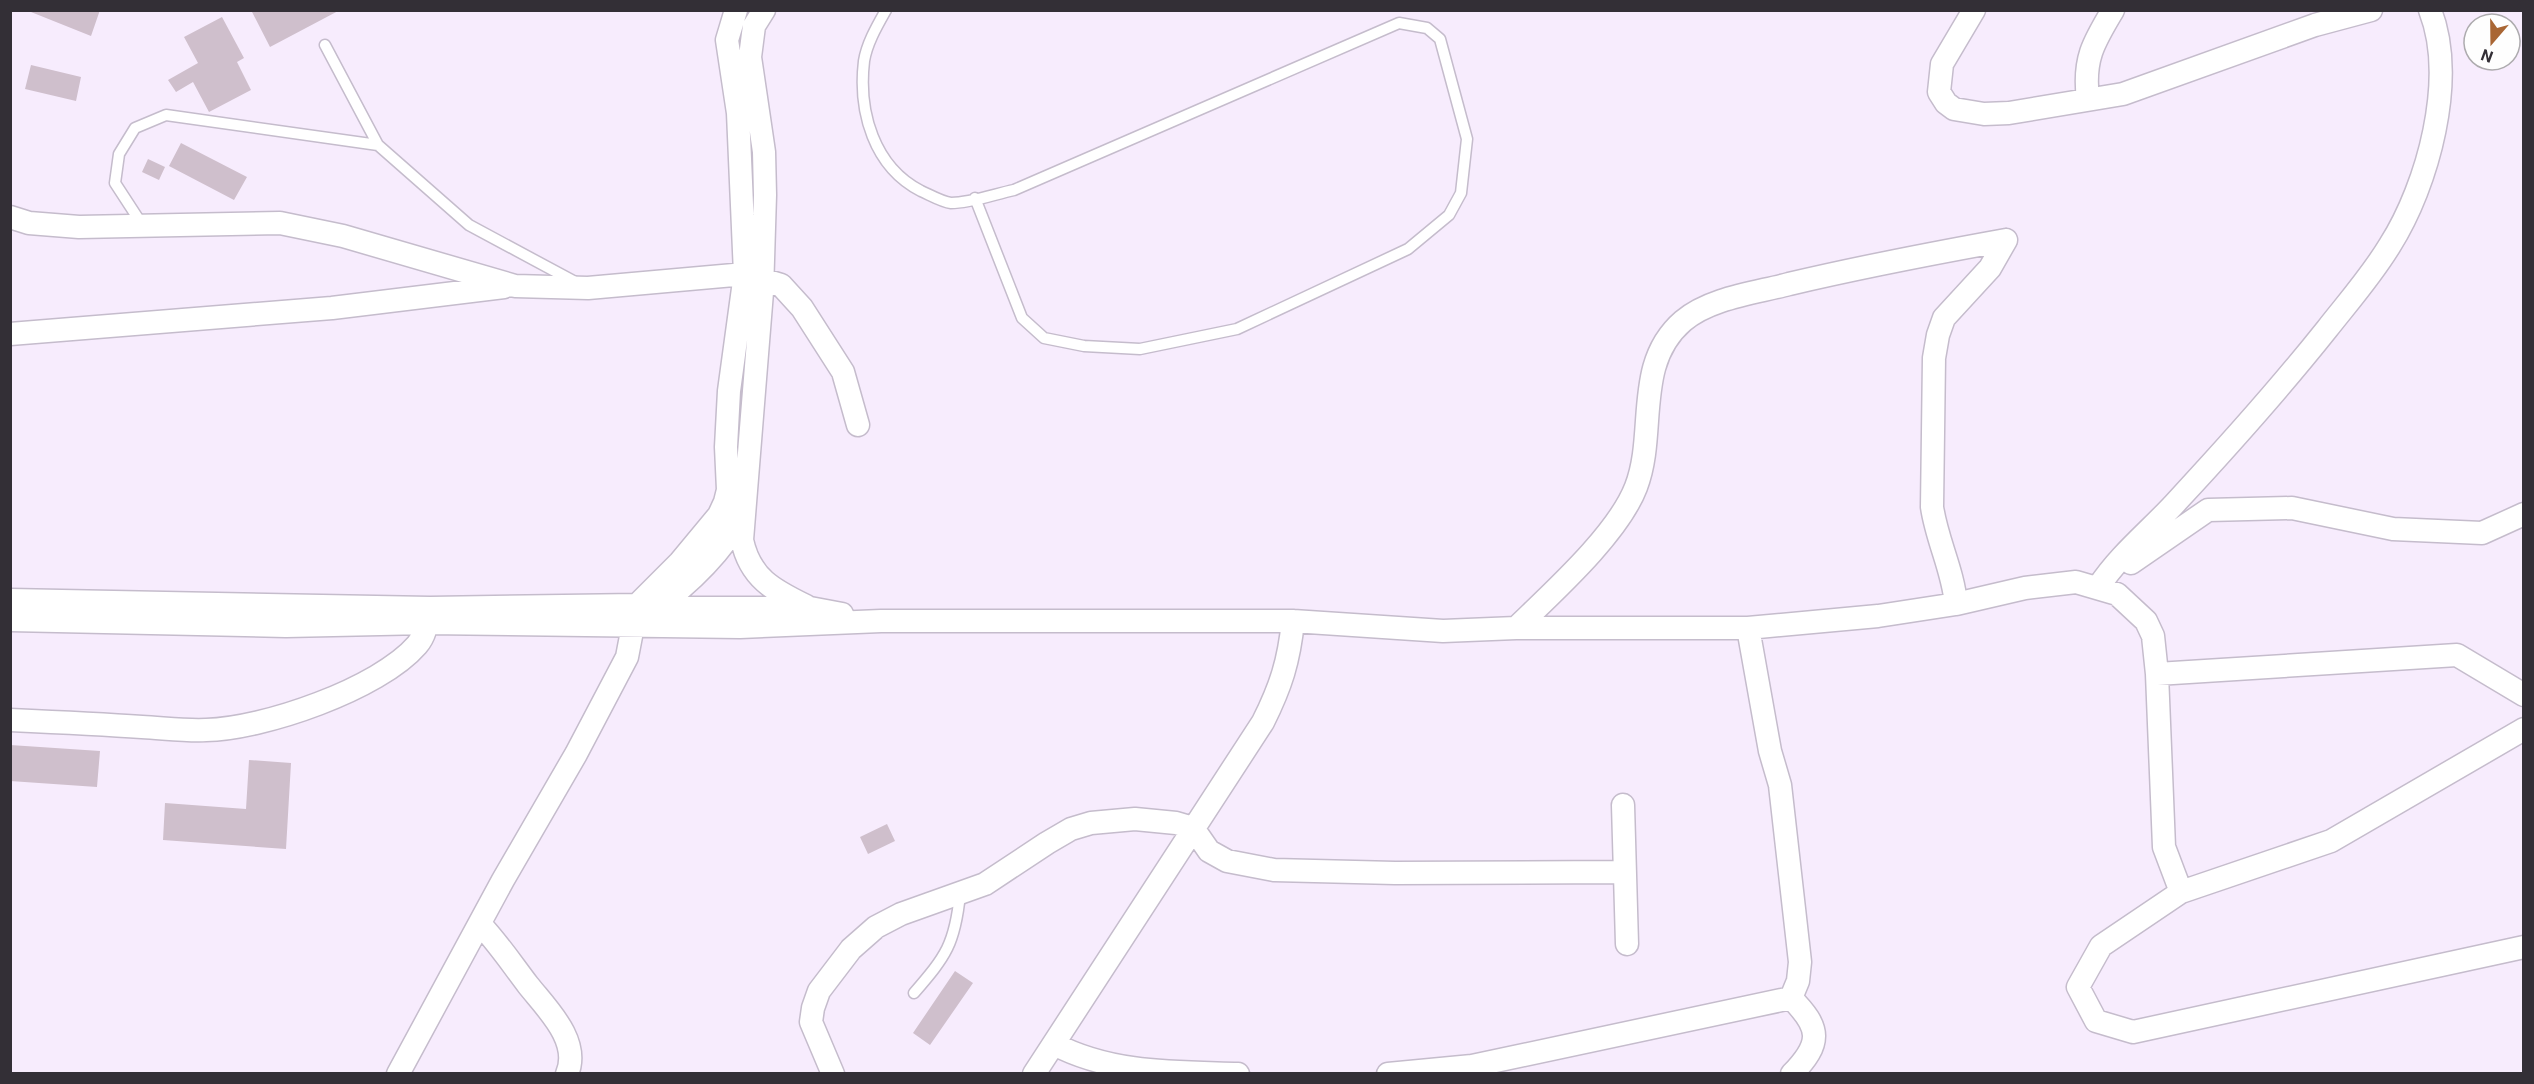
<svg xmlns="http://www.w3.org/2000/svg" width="2534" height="1084" viewBox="0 0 2534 1084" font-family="Roboto,sans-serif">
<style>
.building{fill:#cfbfcc}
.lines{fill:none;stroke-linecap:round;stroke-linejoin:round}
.lane-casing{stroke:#c5bccc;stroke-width:13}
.street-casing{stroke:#c5bccc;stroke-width:25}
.lane{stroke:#fff;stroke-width:10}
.street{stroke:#fff;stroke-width:22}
</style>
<rect width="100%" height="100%" fill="#f7ecfd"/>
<path class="building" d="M26,10h74l-9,26z
M251,10h89l-70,37z
M222,17l22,41 -7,4 14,28 -42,22 -16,-30 -17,10 -8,-12 30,-17 -14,-26z
M31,65l50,12 -5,24 -51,-12z
M181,143l66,34 -13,23 -65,-34z
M148,159l17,8 -6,13 -17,-8z
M10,745l90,6 -3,36 -87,-6z
M249,760l42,3 -5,86 -123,-9 2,-37 81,6z
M887,824l8,17 -27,13 -8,-17z
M955,971l18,12 -43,62 -17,-12z"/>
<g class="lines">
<defs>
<path id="lane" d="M886,10c-9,16 -19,33 -22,51 -6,51 10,106 57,130 9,4 21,11 30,12 20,0 44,-9 63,-13l385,-167 28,5 13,11 27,100 -6,54 -12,22 -41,34 -171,80 -97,20 -56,-3 -40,-8 -22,-20 -47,-120
M325,45l53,100
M143,226l-28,-43 4,-29 16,-26 31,-13 212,30 91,80 108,58
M914,993c32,-37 41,-49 46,-99"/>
<path id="street" d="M764,10l-10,16 -4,31 14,95 1,43 -3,97 -20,248c8,38 31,50 64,66
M1974,10l-32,54 -3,28 7,11 8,6 30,5 25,-1 114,-19 192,-69 56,-15
M2088,99c-5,-39 5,-56 25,-89
M10,217l19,6 50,4 201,-4 63,13 172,50 73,2 157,-14 36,11 21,23 41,64 15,53
M10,334l322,-26 172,-21
M2131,563l77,-53 84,-2 101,21 89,4 42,-19
M2099,586c21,-32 53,-57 79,-86 52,-56 102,-112 149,-171 22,-28 45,-54 63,-84 38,-60 67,-166 40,-235
M10,600l420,8 207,-3 20,3h153l32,6
M1956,604c-3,-34 -19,-63 -24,-97l2,-149 4,-23 6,-17 46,-50 16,-28
M652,611c36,-26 68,-56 90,-95
M10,620l276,6 141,-3 313,4 141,-6h412l150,10 73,-3h232l130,-12 78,-12 69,-16 51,-6 41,12 29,27 7,15 4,38 7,173 17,45 -80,54 -23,41 18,34 37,11 391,-85
M1516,628c37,-36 102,-94 120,-141 21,-54 -3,-123 47,-166 27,-23 72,-28 106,-37 72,-17 145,-31 217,-44
M1748,628l22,123 10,34 20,177 -2,19 -7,17
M2157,674l300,-19 67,40
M10,720c44,2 88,4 132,7 21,1 43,4 64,3 57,-1 173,-41 211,-85 8,-9 10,-21 12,-33
M1623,805l4,139
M2181,892l150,-51 193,-112
M480,924c18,19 32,40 48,61 19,24 53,56 39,89
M1791,998c30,30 31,45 1,76
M1054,1044c57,30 121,28 184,30
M398,1074l105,-194 73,-126 51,-97 10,-52 43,-43 39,-47 6,-13 3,-12 -2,-43 3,-56 16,-117 -7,-161 -11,-73 9,-30
M833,1074l-22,-52 2,-14 6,-17 32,-42 25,-22 25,-13 84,-30 62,-41 24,-14 20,-6 44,-4 41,4 17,5 16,23 18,10 47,9 121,3 229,-1
M1034,1074l229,-352c18,-36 26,-61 30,-101
M1388,1074l84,-8 319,-68"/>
</defs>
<use href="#lane" class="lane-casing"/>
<use href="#street" class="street-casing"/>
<use href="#lane" class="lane"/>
<use href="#street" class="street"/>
</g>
<rect width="2534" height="1084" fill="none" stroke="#332f36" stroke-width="24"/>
<g transform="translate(2492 42) rotate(200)"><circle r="28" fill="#fefefe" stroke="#adabae" stroke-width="1.5"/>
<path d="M0-4.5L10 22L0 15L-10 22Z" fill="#a96634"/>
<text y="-9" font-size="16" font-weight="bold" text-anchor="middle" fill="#332f36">N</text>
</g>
</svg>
